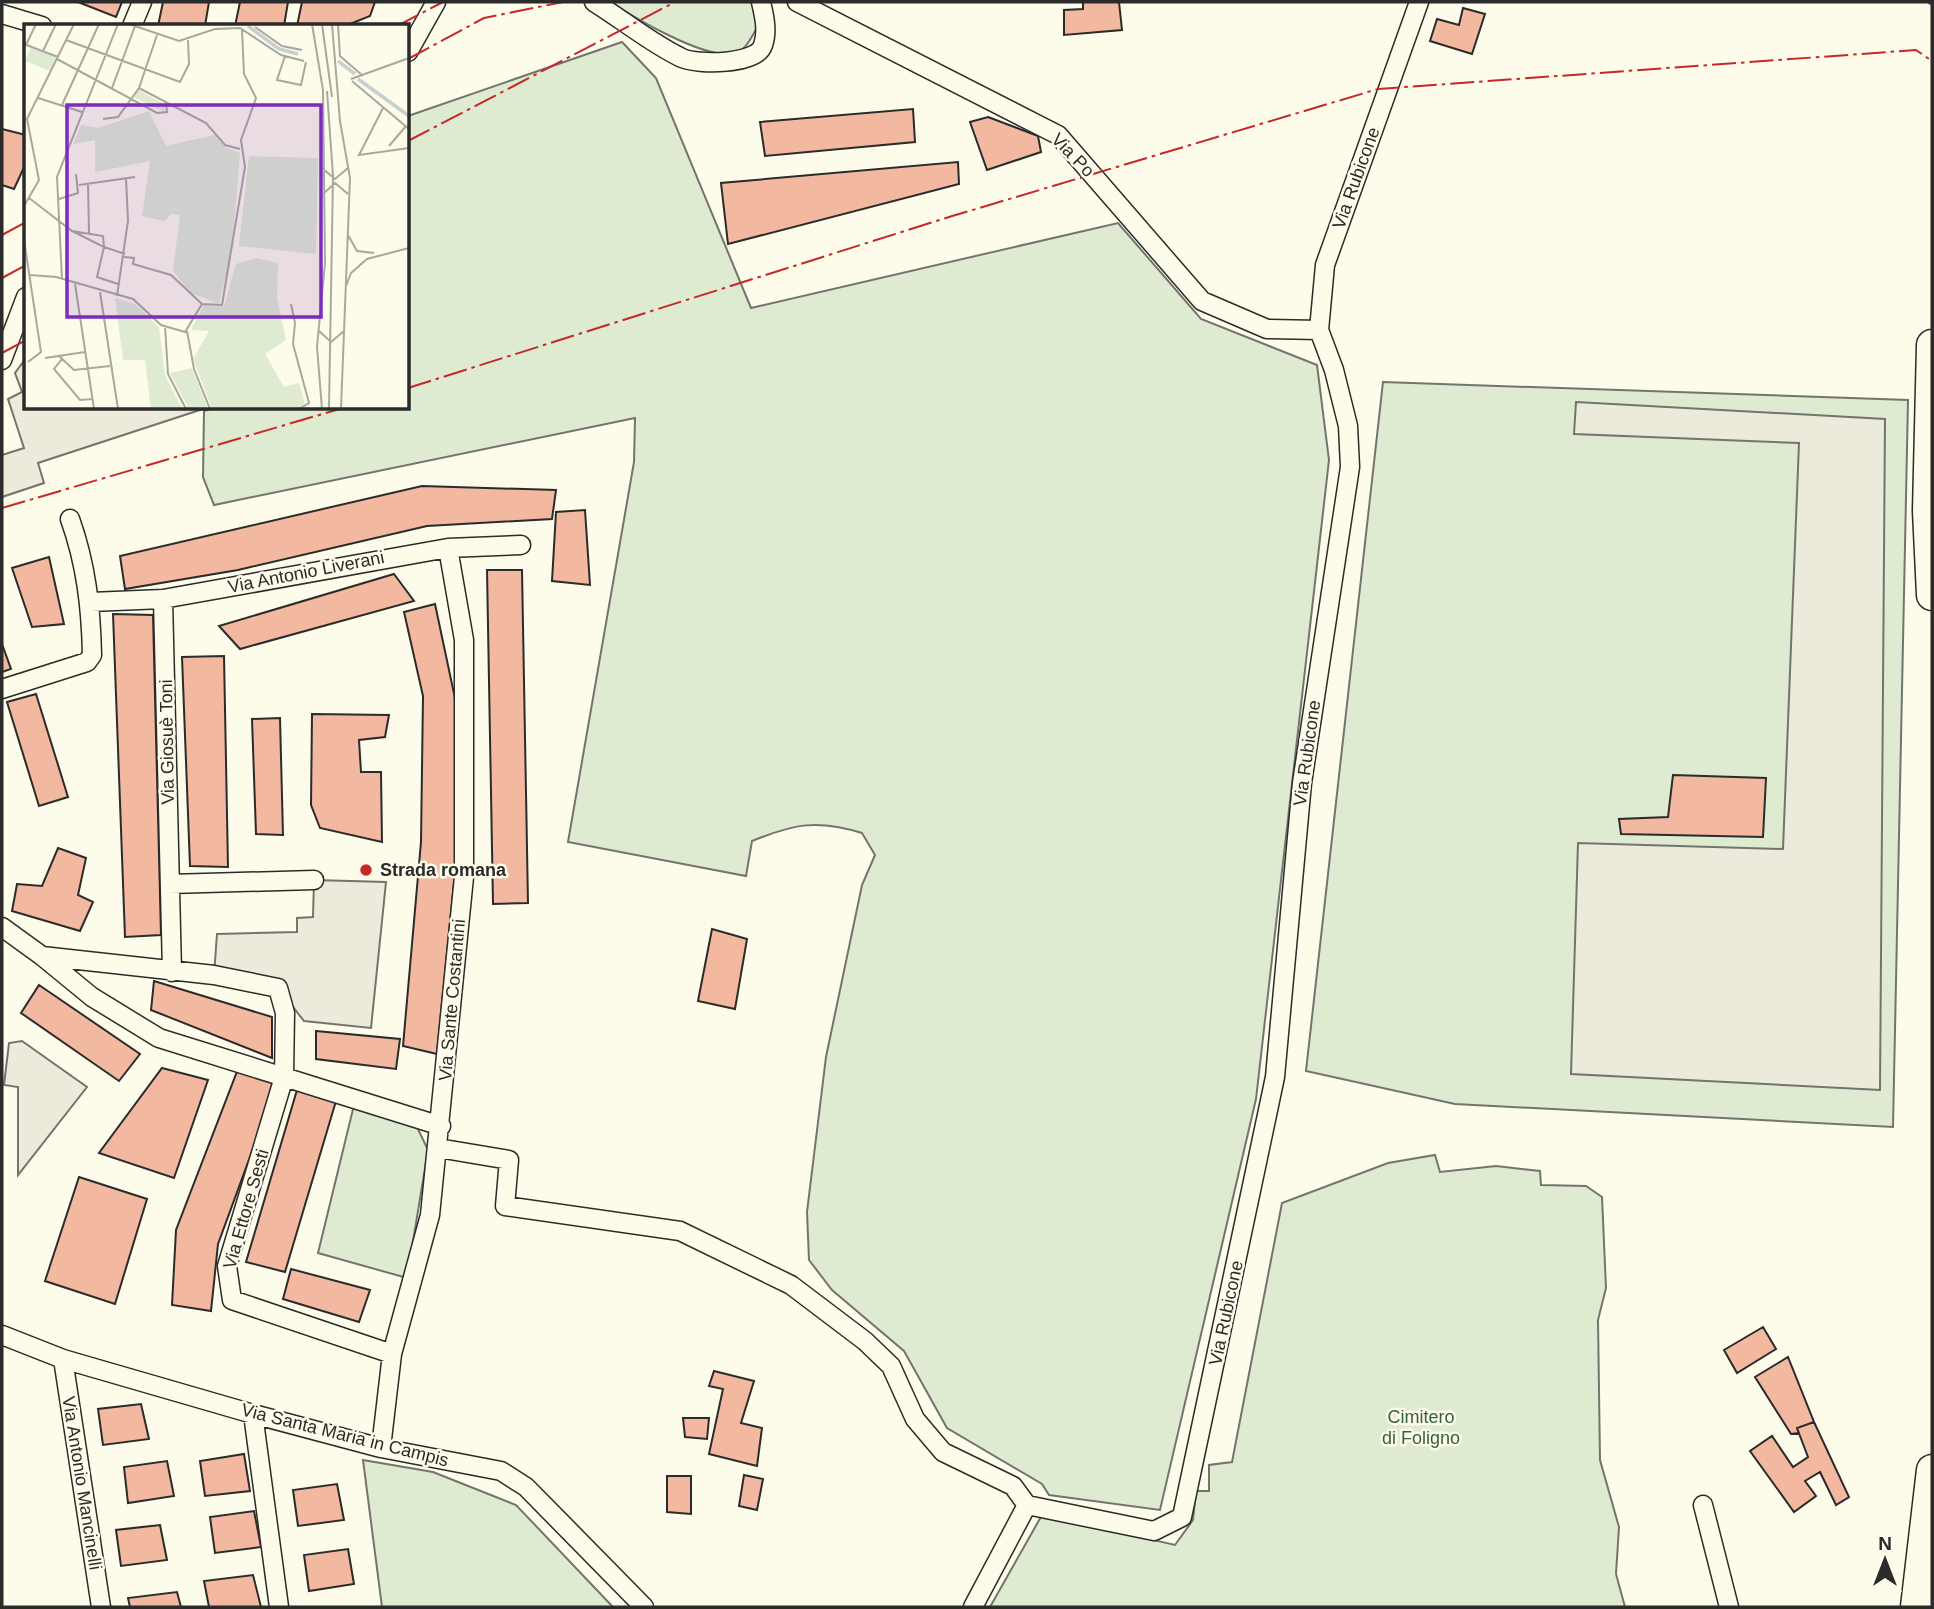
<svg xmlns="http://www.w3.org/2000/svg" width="1934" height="1609" viewBox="0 0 1934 1609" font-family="Arial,sans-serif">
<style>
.green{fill:#deebd1;stroke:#74746e;stroke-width:2}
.parking{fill:#eceadb;stroke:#74746e;stroke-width:2}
.building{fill:#f2b8a0;stroke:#2b2b2b;stroke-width:2}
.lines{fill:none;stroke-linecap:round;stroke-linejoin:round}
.minor-casing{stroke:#2b2b2b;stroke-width:21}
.trunk-casing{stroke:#2b2b2b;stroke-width:33}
.minor{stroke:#fdfbea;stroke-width:18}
.trunk{stroke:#fdfbea;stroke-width:30}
.power{stroke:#c62828;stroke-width:2;stroke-dasharray:24 5 3.5 5;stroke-linecap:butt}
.poi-dot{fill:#c62828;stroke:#fdfbea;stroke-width:2.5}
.labels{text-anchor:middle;stroke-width:5;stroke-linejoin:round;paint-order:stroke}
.street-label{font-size:18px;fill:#2b2b2b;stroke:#fdfbea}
.poi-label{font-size:18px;font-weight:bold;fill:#2b2b2b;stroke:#fdfbea;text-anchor:start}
.park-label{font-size:18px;fill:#34623c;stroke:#fdfbea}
.inset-river{fill:none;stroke:#c7d0d0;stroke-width:3.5}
.inset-road{fill:none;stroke:#a9a89e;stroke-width:2}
.view{fill:#7b2cbf;fill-opacity:0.15;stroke:#7b2cbf;stroke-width:3.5}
.inset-edge{fill:none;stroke:#2b2b2b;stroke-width:3.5}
</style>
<rect width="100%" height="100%" fill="#fdfbea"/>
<path class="green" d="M611,2h143c5,7 5,23 0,31 -5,9 -11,20 -23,21 -30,3 -95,-35 -120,-52z
M622,42l34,36 95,230 367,-85 83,96 116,46 12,95 -73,639 -96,411 -111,-15 -7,-11 -95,-56 -43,-77 -72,-61 -23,-30 -2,-48 19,-155 36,-172 13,-30 -13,-22c-45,-14 -68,-9 -110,8l-6,35 -178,-34 66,-380 1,-44 -421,87 -11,-28 1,-66 10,-3h194v-292z
M1383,382l525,18 -15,727 -438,-23 -149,-33z
M354,1105l62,20 12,25 -21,128 -89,-25z
M1435,1155l5,17 56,-6 44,5 1,14 45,1 16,11 4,91 -8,32 2,140 19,67 -3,47 9,33h-635l52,-92 133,30 18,-25 3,-29h13v-26l23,-3 50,-259 106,-40z
M363,1460l70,12 83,33 97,102h-231z"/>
<path class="parking" d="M26,358v50h180l-168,55 6,20 -42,14v-42l22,-7 -16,-49 14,-7 -7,-19z
M1576,402l309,17 -5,671 -309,-16 7,-231 205,6 16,-406 -225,-9z
M314,880l72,2 -15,146 -67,-7 -26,-33 -64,-13 3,-41 80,-2v-14l16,-1z
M22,1041l65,46 -69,88v-88l-14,-2 5,-42z"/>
<path class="building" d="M78,2h44l-6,15z
M163,2h46l-4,24h-47z
M240,2h48l-4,24h-49z
M302,2h73l-5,14 -25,10h-48z
M1083,2h36l3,28 -58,5v-25l19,-1z
M1463,8l22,6 -13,40 -42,-13 7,-22 22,6z
M913,109l2,33 -150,14 -5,-34z
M988,117l50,19 3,16 -54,18 -17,-48z
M2,129l24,6v28l-12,26 -12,-4z
M958,162l1,22 -231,60 -7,-61z
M422,486l134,4 -4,29 -125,7 -189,44 -113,19 -5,-33z
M585,510l5,75 -38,-4 4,-69z
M49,557l15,67 -32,3 -20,-59z
M487,570h35l6,333 -35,1z
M394,574l20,27 -174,48 -21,-23z
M435,604l21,99 1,150 -20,201 -34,-8 18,-204 2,-146 -19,-84z
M113,614l40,1 8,320 -36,2z
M2,644l9,25 -9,3z
M224,656l4,211 -38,-1 -8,-209z
M36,694l32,103 -29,9 -32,-104z
M312,714l77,1 -4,22 -26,3 2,32h20l1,70 -62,-14 -9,-23z
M280,718l3,117 -27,-1 -4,-115z
M1673,775l93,3 -3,59 -142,-3 -2,-15 49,-2z
M58,848l28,10 -8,37 15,7 -13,29 -68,-20 5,-27 25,2z
M712,929l35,10 -12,70 -37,-8z
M154,981l118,36v41l-121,-48z
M39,985l101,69 -21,27 -98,-68z
M316,1031l84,8 -4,30 -80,-10z
M162,1068l46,12 -34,98 -75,-25z
M238,1069l40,12 -60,163 -7,67 -39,-6 4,-75z
M297,1090l39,11 -51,171 -39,-10z
M79,1177l68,22 -32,105 -70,-23z
M291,1269l79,21 -11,32 -76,-23z
M1763,1327l13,22 -39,24 -13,-23z
M1788,1357l26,65 -17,6 2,5 -8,1 -36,-57z
M714,1371l40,10 -13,42 21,5 -5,38 -48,-12 14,-65 -14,-3z
M141,1404l8,35 -46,6 -5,-36z
M683,1418h26l-2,21 -22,-2z
M1814,1422l35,75 -13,8 -16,-33 -15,9 11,15 -22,16 -44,-61 22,-15 21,31 15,-10 -11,-29z
M244,1454l6,37 -45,5 -5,-35z
M167,1461l7,35 -46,7 -4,-36z
M744,1475l19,4 -6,31 -18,-4z
M667,1476h24v38l-24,-2z
M337,1484l7,36 -46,6 -5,-36z
M254,1511l7,36 -46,6 -5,-36z
M160,1525l7,35 -46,6 -5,-36z
M348,1549l6,35 -45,7 -5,-36z
M253,1575l8,32h-52l-5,-26z
M177,1592l4,15h-51l-2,-9z"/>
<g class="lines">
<defs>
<path id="minor" d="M594,2c29,18 58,42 88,56 16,7 75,7 81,-13 5,-14 1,-30 -2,-43
M797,2l261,133 144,166 65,28 52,1
M2,14l40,12
M132,26l10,-24
M408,52l28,-50
M2,360l24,-63
M163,599l9,373
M91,602l72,-3 285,-51 73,-3
M2,689l85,-27 5,-7c-1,-48 -6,-91 -22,-136
M170,884l144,-4
M2,927l40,29 172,19 64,13 7,25 -1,64 157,49
M42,956l50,41 67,41 125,39 -57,189 5,34 160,54
M438,1148l71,12 -4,46 175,25 111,54 74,56 26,25 24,53 28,33 70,34 14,19
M2,1335l61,24 190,55 128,34 120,23 25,16 118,120
M63,1359l38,248
M253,1414l26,193
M381,1448l11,-94 38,-139 34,-338v-237l-16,-92
M1703,1505l26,102
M973,1607l54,-102 127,26 28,-14 93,-440 27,-294 48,-316 -2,-41 -14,-56 -15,-40 6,-65 94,-263"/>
<path id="trunk" d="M1932,345l-4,166 4,84
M1916,1607l16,-137"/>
</defs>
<use href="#minor" class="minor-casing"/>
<use href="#trunk" class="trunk-casing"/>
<use href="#minor" class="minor"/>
<use href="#trunk" class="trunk"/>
<path class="power" d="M1927,2l5,3
M397,26l46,-24
M408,59l76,-41 79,-16
M408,141l267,-139
M2,235l24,-13
M2,278l24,-13
M2,353l24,-13
M408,388l541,-171 429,-128 538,-39 16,11
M2,508l341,-100"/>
</g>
<circle class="poi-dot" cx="366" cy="870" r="7"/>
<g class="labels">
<g class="street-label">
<text transform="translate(1073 155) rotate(46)" y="6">Via Po</text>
<text transform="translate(1356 178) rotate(-70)" y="6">Via Rubicone</text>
<text transform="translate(306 572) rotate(-11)" y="6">Via Antonio Liverani</text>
<text transform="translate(167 742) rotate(-91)" y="6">Via Giosuè Toni</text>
<text transform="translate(1307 753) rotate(-82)" y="6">Via Rubicone</text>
<text transform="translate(452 1000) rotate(-85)" y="6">Via Sante Costantini</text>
<text transform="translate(246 1209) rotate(-74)" y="6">Via Ettore Sesti</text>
<text transform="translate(1226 1313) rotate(-78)" y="6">Via Rubicone</text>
<text transform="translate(345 1435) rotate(14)" y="6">Via Santa Maria in Campis</text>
<text transform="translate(82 1483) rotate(81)" y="6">Via Antonio Mancinelli</text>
</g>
<g class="poi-label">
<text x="380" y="876">Strada romana</text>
</g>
<g class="park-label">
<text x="1421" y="1423">Cimitero<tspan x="1421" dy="21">di Foligno</tspan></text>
</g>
</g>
<g transform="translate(24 24)">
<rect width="385" height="385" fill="#fdfbea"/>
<path d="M7,23l25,10 -6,14 -25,-10zM115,66l25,14 1,8 -32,-15zM125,87l17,35 48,-11 11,12 15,6 -8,97 -13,54 -28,-11 -18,-22 7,-56 -9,-1 -6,7 -23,-5 8,-55 -55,11v-32l-22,4 8,-19 17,3zM225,132l69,2 -2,96 -77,-8zM232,234l22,5 -1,35 9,42 -21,14 19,33 15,-4 6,21 -9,5h-84l-19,-50 16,-28 -18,-1 1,-3 12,-22 20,1 12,-42zM91,274l20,6 24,23 6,48 17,34h-31l-6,-49h-22zM168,344l16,41h-19l-19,-36z" fill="#deebd1"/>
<path class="inset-river" d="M224,2l31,23 19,5M314,37l17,13M334,55l51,37"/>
<path class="inset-road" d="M105,0l50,17 36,-12 25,-1 41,27 23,6M288,0l11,66 2,173 -8,84 5,62M298,0l10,73M308,0l8,97 10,57 -9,231M314,0l2,32 23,20M231,3l27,19 20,4M42,16l114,42 9,-18 -1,-24M0,20l34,13M2,21l10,-21M19,27l13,-27M261,32l-8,24 24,5 5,-23M33,35l100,54 10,-1 -1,-9M327,55l58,-21M328,57l57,48M88,64l23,-62M115,64l67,35 19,22 15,4M303,67l6,85 -4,233M14,74l44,14M38,81l37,-81M359,84l-24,47 50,-7M79,95l15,-2 21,-29 18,-53M365,122l17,-20M298,144l13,11 13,-11M64,160l1,49M55,161l56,-8M299,170l12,-11 13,11M5,174l43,33 31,5 1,11 21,7M35,175l19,-6 -2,-19M0,182l15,-26 -12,-61 47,-95M48,207l32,16 -7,30 21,7M324,211l9,16 17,2M0,216l17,112 -13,10M100,233l10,1 -1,6 38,11 31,29M6,251l26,2 77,22 28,26 24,7 17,-28 20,1 23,-138 -4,-27 15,-42 -12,-24 -2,-44M38,255l-5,-102 61,-153M51,260l19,125M322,262l5,-13 16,-14 42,-11M76,268l18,117M93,272l11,-75 -2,-43M267,280l4,19 -2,21 16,59 -10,6M141,302l3,48 18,35M294,306l13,12 13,-11M163,307l7,38 16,40M35,332l15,14 36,-4M21,334l40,-6M38,335l-8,10 26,31 13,-1"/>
<path class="view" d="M43,81h254v212h-254z"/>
<rect width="385" height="385" class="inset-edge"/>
</g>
<rect width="1934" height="1609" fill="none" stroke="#2b2b2b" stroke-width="7"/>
<g transform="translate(1885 1560)" stroke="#fdfbea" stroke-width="5" paint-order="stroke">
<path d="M0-5L12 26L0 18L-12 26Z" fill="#2b2b2b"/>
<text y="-10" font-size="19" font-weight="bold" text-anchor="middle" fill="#2b2b2b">N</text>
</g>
</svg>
